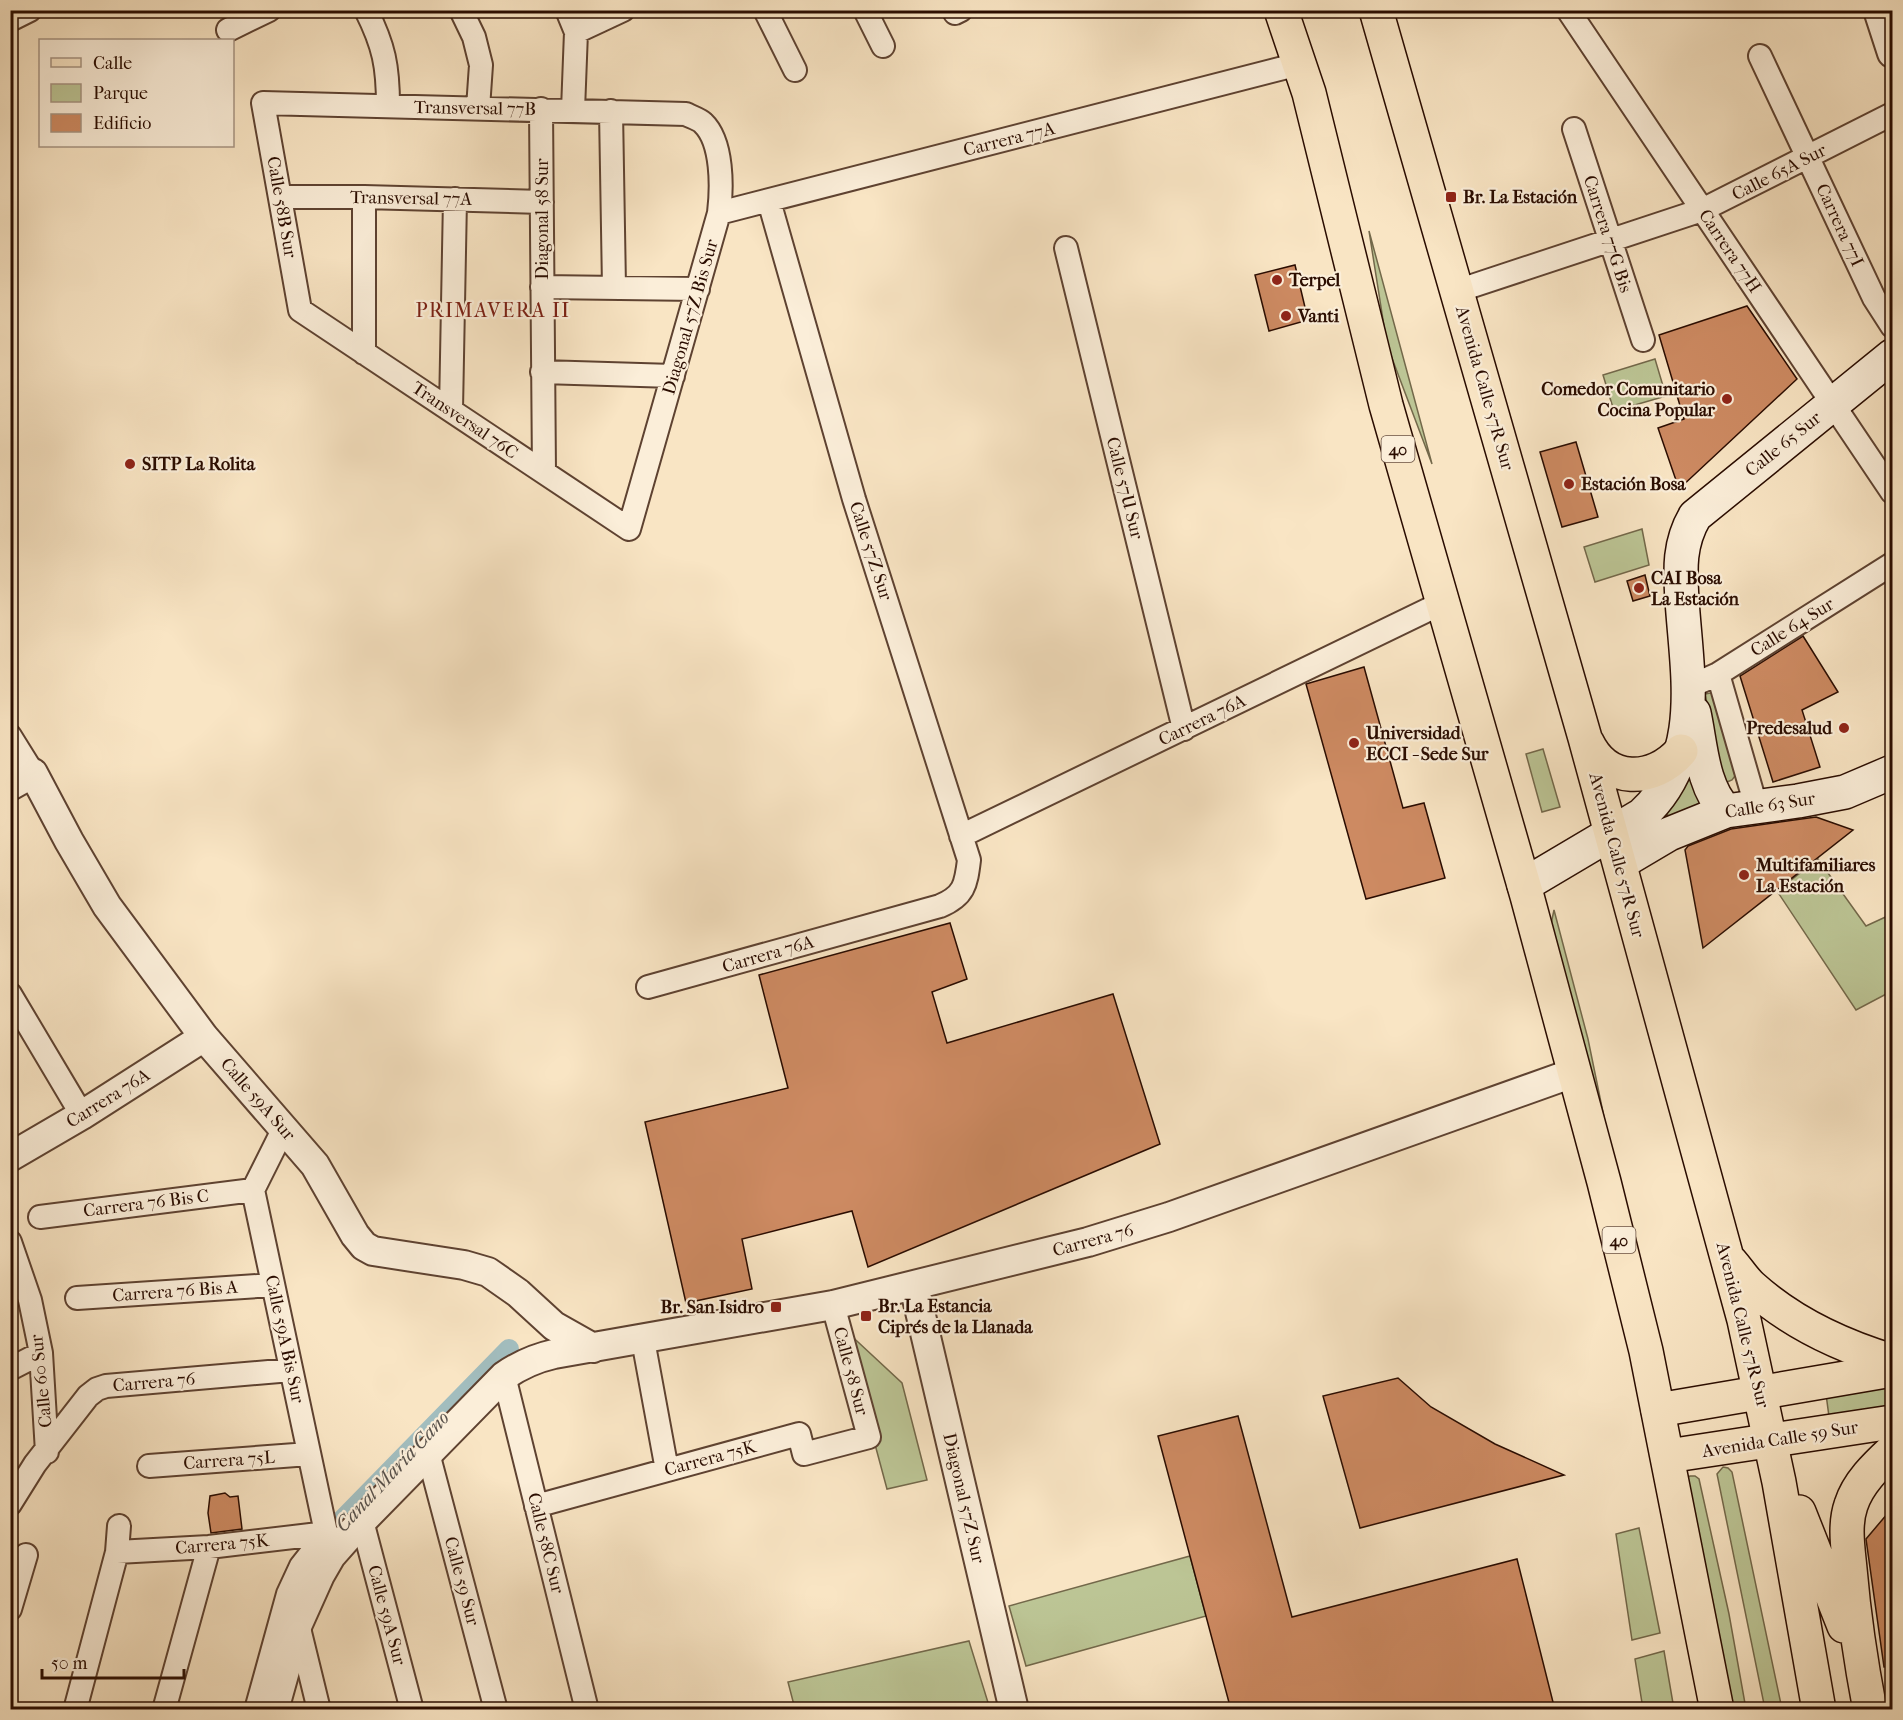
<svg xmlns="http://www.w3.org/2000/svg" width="1903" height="1720" viewBox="0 0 1903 1720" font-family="'IM FELL French Canon',serif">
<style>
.green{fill:#bcc595;stroke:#73684a;stroke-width:1.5}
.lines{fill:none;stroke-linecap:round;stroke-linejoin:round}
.canal{stroke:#a2bdbe;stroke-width:20}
.building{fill:#cd8a62;stroke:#2a0c00;stroke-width:1.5}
.minor-casing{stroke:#5e4231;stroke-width:26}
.tertiary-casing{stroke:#5e4231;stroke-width:32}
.secondary-casing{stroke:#2a0c00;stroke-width:36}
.primary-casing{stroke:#2a0c00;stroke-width:36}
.trunk-casing{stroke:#2a0c00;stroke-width:36}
.minor{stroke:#fbeed9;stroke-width:22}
.tertiary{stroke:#fbeed9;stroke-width:28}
.secondary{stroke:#fbeed9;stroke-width:33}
.primary{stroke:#f9e5c4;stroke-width:33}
.trunk{stroke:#f9e5c4;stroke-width:33}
.poi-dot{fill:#8f2418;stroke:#fbeed9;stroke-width:2}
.labels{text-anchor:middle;stroke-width:4.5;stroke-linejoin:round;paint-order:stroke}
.shield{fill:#fbeed9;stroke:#695041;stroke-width:1.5}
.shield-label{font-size:16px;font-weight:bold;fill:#2a0c00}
.street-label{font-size:18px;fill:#2a0c00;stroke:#fbeed9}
.poi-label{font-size:18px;font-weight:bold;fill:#2a0c00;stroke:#fbeed9;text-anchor:start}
.neighbourhood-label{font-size:20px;letter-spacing:1.5px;fill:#7a1f14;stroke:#fbeed9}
.water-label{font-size:20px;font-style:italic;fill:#5a534c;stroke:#fbeed9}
</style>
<rect width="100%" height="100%" fill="#f9e5c4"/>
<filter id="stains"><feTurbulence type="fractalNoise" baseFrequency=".00333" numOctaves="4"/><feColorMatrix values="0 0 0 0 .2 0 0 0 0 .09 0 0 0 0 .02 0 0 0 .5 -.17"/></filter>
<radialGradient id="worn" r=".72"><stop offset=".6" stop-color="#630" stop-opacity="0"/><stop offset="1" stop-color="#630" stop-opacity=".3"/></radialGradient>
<path class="green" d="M1369,231l63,233 -45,-119z
M1655,359l11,37 -52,15 -11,-36z
M1642,529l7,36 -54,17 -11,-35z
M1716,692l19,84 -3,4 -5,2 -4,-4 -18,-84z
M1692,747l11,58 -31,17 -8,-13z
M1543,749l17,58 -18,5 -16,-58z
M1818,859l48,67 26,-12v77l-36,19 -79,-119z
M1554,910l34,129 18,88 -55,-203z
M844,1329l58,54 25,97 -40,9z
M1892,1383v29l-62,12 -4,-30z
M1723,1467l5,1 4,4 50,237h-17l-48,-235z
M1690,1476h5l4,3 30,135 17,95h-15l-45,-231z
M1639,1528l21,105 -28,7 -16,-106z
M1190,1556l16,60 -180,50 -17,-60z
M969,1641l21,68h-195l-7,-27z
M1664,1651l10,58h-31l-8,-50z"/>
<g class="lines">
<path class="canal" d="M323,1548l14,-23 172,-176"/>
</g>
<path class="building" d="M1295,265l13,55 -39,11 -14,-56z
M1747,306l50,73 -118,110 -21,-61 26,-9 -25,-84z
M1576,442l22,75 -36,10 -22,-75z
M1645,575l5,21 -17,5 -6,-20z
M1803,636l35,56 -36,18 18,57 -47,15 -33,-106z
M1364,667l39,141 21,-5 21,75 -79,21 -60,-215z
M1816,817l37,13 -150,118 -18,-98 3,-4 43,-17z
M950,923l17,56 -35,13 15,51 166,-49 47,150 -292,123 -16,-56 -110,28 10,50 -66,14 -41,-181 143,-34 -29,-113z
M1398,1378l33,29 64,37 69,31 -204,53 -37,-132z
M1238,1416l54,201 225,-58 38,151h-324l-73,-274z
M225,1493l5,4 8,-1 4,33 -31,4 -3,-20 2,-17z
M1893,1507v159l-9,1 -18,-128z"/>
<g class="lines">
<defs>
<path id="minor" d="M366,10c18,36 22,56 22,96
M461,10l13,27 7,28 -3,43
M567,10l9,22 -3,78
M765,10l30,60
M865,10l18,36
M954,10l1,3 6,-3
M1568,10l324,482
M10,20l20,-10
M228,30l41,-20
M576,32l47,-22
M1760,56l114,242 18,28
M263,103l423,11c5,3 13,5 17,9 20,19 19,65 16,90l-90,316 -329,-219z
M541,109l3,363
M611,111l3,176
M1574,129l69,211
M280,197h84l178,5
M364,197v156
M719,213l580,-149
M1066,248l118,481
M542,287l156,2
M1457,291l245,-81 190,-96
M542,372l131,4
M451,410l4,-211
M1718,674l38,132
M1689,687l29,-13 174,-110
M10,736l23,37
M961,836l481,-233
M648,987l292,-81c24,-10 26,-21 29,-46l-115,-361 -85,-298
M10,994l72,121
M284,1128l-31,62 78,366
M40,1217l213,-27
M10,1242l20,58 11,53 6,99
M77,1298l196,-13
M643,1340l24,130
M10,1369l31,-16
M504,1376l83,334
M428,1453l68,257
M149,1466l160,-12
M10,1504l25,-40 53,-68 9,-7 9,-3 185,-16
M536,1506l263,-72 5,20 65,-17 -36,-132
M362,1521l50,189
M117,1552l92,-5 118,-14
M10,1609l16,-54
M298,1624l21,86
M75,1710l42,-158 2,-26
M164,1710l45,-163
M256,1710l32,-116 13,-28 26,-33"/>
<path id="tertiary" d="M1878,10l14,43
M10,786l23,-13 36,68 38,65 97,131 111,128 40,70 9,11 9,5 91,14 24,7 30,21 36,33 39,22
M10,1157l72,-42 122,-78
M914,1286l100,424
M274,1710l24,-86 22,-49 11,-19 31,-35 142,-145c16,-11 32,-18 50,-22l279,-49 255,-63 81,-25 407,-145"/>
<path id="secondary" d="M1694,713c7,32 8,74 32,98
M1620,863l49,-29 57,-23 72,-10 47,-9 47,-20
M1524,885l118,-70c63,-58 45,-139 40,-215 -2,-31 -3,-57 13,-84l197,-160"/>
<path id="primary" d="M1658,1410l234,-40
M1668,1456l224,-34"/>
<path id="trunk" d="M1281,10l28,83 77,312 141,491 77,286 42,169 71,359
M1376,10l209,728 159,582 35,162 40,228
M1587,742c20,42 66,41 94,9
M1731,1262c7,8 13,18 21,25 40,36 90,59 140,74
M1799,1512l45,114
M1870,1710c-9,-47 -16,-94 -20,-141 -2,-21 -6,-44 1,-64 7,-22 25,-39 41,-54"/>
</defs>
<use href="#minor" class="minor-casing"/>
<use href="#tertiary" class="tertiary-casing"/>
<use href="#secondary" class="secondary-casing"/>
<use href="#primary" class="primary-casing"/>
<use href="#trunk" class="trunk-casing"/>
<use href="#minor" class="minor"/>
<use href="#tertiary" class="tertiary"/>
<use href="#secondary" class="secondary"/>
<use href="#primary" class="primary"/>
<use href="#trunk" class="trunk"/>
</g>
<g class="poi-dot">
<rect x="1445" y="191" width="12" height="12" rx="3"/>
<circle cx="1277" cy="280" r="6"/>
<circle cx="1286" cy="316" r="6"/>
<circle cx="1727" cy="399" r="6"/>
<circle cx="130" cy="464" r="6"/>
<circle cx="1569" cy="484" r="6"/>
<circle cx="1639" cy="588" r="6"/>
<circle cx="1844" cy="728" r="6"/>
<circle cx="1354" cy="743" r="6"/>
<circle cx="1744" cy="875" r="6"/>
<rect x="770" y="1301" width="12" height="12" rx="3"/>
<rect x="860" y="1310" width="12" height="12" rx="3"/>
</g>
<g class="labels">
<g class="shield">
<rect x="1381.5" y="436" width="33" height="26" rx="4.5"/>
<rect x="1602.5" y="1227" width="33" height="26" rx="4.5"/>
</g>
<g class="shield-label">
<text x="1398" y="455">40</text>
<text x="1619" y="1246">40</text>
</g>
<g class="street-label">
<text transform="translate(475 108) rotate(1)" y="6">Transversal 77B</text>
<text transform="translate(1009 139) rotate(-14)" y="6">Carrera 77A</text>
<text transform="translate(1779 172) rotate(-27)" y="6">Calle 65A Sur</text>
<text transform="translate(411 198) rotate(1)" y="6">Transversal 77A</text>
<text transform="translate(282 207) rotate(80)" y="6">Calle 58B Sur</text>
<text transform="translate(542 219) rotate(-90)" y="6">Diagonal 58 Sur</text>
<text transform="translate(1840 225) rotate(65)" y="6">Carrera 77I</text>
<text transform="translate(1608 234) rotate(72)" y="6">Carrera 77G Bis</text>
<text transform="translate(1730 251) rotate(56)" y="6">Carrera 77H</text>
<text transform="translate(690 317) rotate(-74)" y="6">Diagonal 57Z Bis Sur</text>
<text transform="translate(1485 388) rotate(74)" y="6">Avenida Calle 57R Sur</text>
<text transform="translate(465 420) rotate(34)" y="6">Transversal 76C</text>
<text transform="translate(1783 444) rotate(-39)" y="6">Calle 65 Sur</text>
<text transform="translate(1125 488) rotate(76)" y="6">Calle 57U Sur</text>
<text transform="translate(871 551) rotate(72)" y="6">Calle 57Z Sur</text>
<text transform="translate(1792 627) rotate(-32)" y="6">Calle 64 Sur</text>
<text transform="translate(1202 720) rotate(-26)" y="6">Carrera 76A</text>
<text transform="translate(1770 805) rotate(-9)" y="6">Calle 63 Sur</text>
<text transform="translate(1617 855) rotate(75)" y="6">Avenida Calle 57R Sur</text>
<text transform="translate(768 954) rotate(-16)" y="6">Carrera 76A</text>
<text transform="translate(108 1098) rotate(-32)" y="6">Carrera 76A</text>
<text transform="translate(258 1099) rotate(49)" y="6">Calle 59A Sur</text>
<text transform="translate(146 1203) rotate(-7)" y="6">Carrera 76 Bis C</text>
<text transform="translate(1093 1240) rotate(-15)" y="6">Carrera 76</text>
<text transform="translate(175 1291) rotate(-4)" y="6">Carrera 76 Bis A</text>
<text transform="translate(1743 1325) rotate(76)" y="6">Avenida Calle 57R Sur</text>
<text transform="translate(285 1339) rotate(78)" y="6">Calle 59A Bis Sur</text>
<text transform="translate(851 1371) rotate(75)" y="6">Calle 58 Sur</text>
<text transform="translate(41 1381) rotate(-96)" y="6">Calle 60 Sur</text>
<text transform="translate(154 1382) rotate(-5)" y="6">Carrera 76</text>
<text transform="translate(1780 1439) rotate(-9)" y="6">Avenida Calle 59 Sur</text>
<text transform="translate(710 1458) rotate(-15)" y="6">Carrera 75K</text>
<text transform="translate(229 1460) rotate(-4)" y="6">Carrera 75L</text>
<text transform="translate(964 1498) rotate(77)" y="6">Diagonal 57Z Sur</text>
<text transform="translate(546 1543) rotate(76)" y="6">Calle 58C Sur</text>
<text transform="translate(222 1544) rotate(-5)" y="6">Carrera 75K</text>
<text transform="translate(462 1581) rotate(75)" y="6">Calle 59 Sur</text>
<text transform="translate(387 1615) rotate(75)" y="6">Calle 59A Sur</text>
</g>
<g class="poi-label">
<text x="1463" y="203">Br. La Estación</text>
<text x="1289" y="286">Terpel</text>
<text x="1298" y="322">Vanti</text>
<text x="1715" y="395" text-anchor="end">Comedor Comunitario<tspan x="1715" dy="21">Cocina Popular</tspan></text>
<text x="142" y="470">SITP La Rolita</text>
<text x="1581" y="490">Estación Bosa</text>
<text x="1651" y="584">CAI Bosa<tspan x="1651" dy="21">La Estación</tspan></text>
<text x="1832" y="734" text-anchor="end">Predesalud</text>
<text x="1366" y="739">Universidad<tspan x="1366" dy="21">ECCI - Sede Sur</tspan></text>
<text x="1756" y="871">Multifamiliares<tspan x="1756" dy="21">La Estación</tspan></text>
<text x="878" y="1312">Br. La Estancia<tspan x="878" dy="21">Ciprés de la Llanada</tspan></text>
<text x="764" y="1313" text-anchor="end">Br. San Isidro</text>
</g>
<g class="neighbourhood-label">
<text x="493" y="317">PRIMAVERA II</text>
</g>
<g class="water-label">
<text transform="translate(392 1471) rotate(-47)" y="7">Canal María Cano</text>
</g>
</g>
<rect width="1903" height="1720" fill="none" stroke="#f9e5c4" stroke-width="36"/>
<rect x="12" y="12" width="1879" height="1696" fill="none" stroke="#2a0c00" stroke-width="3"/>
<rect x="18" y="18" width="1867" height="1684" fill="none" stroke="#2a0c00" stroke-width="1.5"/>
<rect x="39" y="39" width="195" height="108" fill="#fbeed9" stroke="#a79482" stroke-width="1.5"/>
<rect x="51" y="58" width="30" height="9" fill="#f9e5c4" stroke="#a79482" stroke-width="1.5"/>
<text x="93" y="69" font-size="18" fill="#2a0c00">Calle</text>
<rect x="51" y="84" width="30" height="18" fill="#bcc595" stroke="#a79482" stroke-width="1.5"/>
<text x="93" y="99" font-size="18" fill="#2a0c00">Parque</text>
<rect x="51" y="114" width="30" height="18" fill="#cd8a62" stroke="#a79482" stroke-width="1.5"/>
<text x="93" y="129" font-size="18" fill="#2a0c00">Edificio</text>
<path d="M42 1669v9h142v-9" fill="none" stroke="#2a0c00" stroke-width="3"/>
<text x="51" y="1669" font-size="18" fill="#2a0c00" stroke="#fbeed9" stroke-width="4.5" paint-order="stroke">50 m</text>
<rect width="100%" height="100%" filter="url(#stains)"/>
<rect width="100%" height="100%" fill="url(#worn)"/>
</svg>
